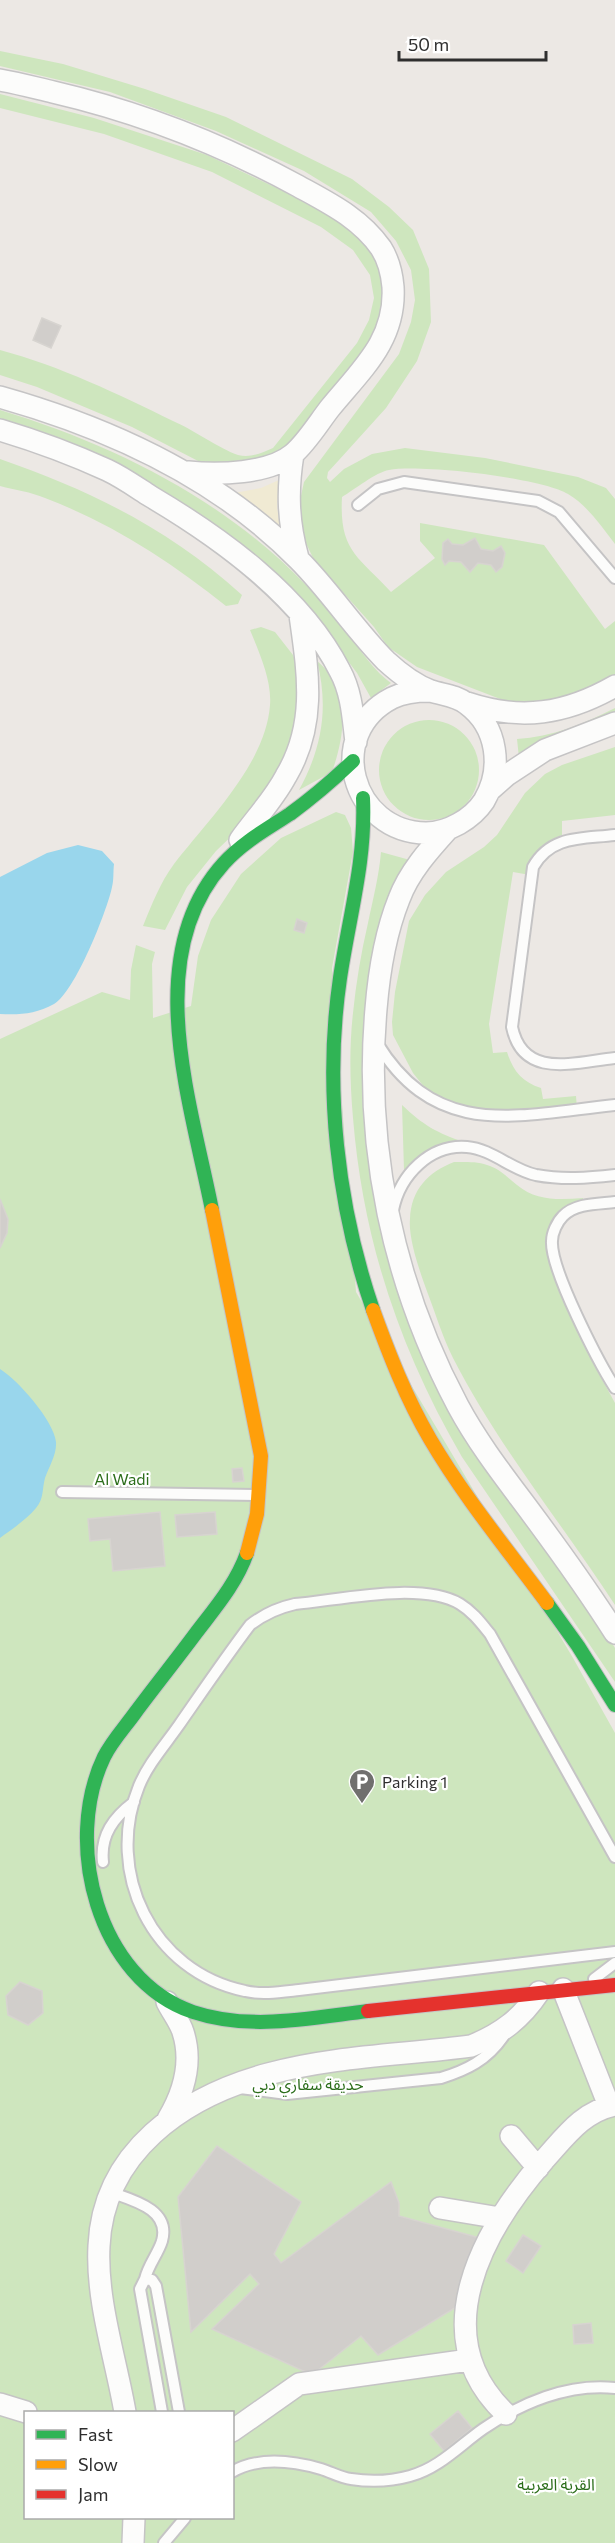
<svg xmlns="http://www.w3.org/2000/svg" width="615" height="2543" viewBox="0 0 615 2543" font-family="Commissioner,'Noto Sans Arabic',sans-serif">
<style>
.green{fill:#cee6be;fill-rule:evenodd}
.sand{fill:#f0ead3}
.water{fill:#99d6ec}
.building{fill:#d1cecb;stroke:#d7d4d0;stroke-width:1.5}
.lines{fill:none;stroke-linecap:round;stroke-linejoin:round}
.lane-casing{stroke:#c5c4c5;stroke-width:14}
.street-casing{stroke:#c5c4c5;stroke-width:24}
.fast-casing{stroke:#c5c4c5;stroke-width:16}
.slow-casing{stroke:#c5c4c5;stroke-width:16}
.jam-casing{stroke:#c5c4c5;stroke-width:16}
.lane{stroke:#fcfcfb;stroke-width:10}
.street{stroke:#fcfcfb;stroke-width:21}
.fast{stroke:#30b455;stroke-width:14}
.slow{stroke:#ff9f0a;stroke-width:14}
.jam{stroke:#e5322d;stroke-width:14}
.labels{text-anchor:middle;stroke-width:4.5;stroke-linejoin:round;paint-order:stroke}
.park-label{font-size:16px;fill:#2c6e1b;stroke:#fff}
.poi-label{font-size:16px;fill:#2e2e2e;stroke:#fff;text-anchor:start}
</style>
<rect width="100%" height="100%" fill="#ece8e4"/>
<path class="green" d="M0,51l63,13 82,25 81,28 126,62 37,28 24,23 16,39 2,53 -14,39 -31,47 -47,52 -11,12 -1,6 3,4 14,-13 28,-15 33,-6 80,10 93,19 28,11 9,11v45c-14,-18 -27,-38 -47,-50 -26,-16 -147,-30 -179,-24 -13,2 -35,20 -47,27 -3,54 16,59 49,95l44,-34 -15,-17v-18l124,22 61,84 10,-8v61l-38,16 -61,7 -99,-38 -29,-20 -14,-20 -60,-67 -11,-23 -4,-32 5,-23 95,-128 12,-32 4,-22 -4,-30 -15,-29 -25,-29 -67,-41 -88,-40 -106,-39 -110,-26z
M0,94l94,24 113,37 74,35 63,34 23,17 21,46 -13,54 -97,121 -76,1 -70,-36 -95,-40 -37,-12v-25c60,16 118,44 173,71 19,8 47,28 65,34 13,3 24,-2 35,-7l84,-105 12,-23 5,-22 -4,-23 -17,-25 -32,-23 -109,-55 -108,-38 -104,-26z
M0,410c112,34 222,88 305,174 11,12 23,24 33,37 17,20 32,47 53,62l-20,15 -14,-25 -22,-29 -122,-119 -213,-98z
M0,459c92,32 169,70 242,136l-4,9 -12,2c-55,-44 -115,-83 -181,-108 -14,-6 -30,-8 -45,-12z
M261,627l14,5 18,23 9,25 4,33 -32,82 -58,56 -29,36 -22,43 -22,-4c9,-22 17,-43 31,-62 35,-45 92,-101 96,-159 2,-25 -11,-53 -20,-75z
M317,661c35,28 28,74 15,111l-33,18c23,-42 30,-82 18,-129z
M615,708v14l-96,36 -2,-19c35,-2 67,-15 98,-31z
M379 770a50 50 0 1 1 100 0a50 50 0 1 1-100 0Z
M615,747v68l-53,6v14c-24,10 -27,15 -32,40l-17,-3 -24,152 4,29 14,-1c6,19 15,30 34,36l2,11 33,-3 1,13 -89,9 -55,-20 -20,-25 -20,-38 -1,-13 3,-30 14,-71 16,-26 21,-23 38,-25 13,-12 28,-42 20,-19 17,-9z
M336,812l9,3 6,13 2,24 -21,116 24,324 217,366 42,75v810h-615v-1504l102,-47 28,8 1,-30 5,-25 19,7 -3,12 1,54 38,-12 7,-50 13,-36 30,-46 40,-36zM26,2412h206v106h-206z
M381,852l29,8 -41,192 37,250 209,346v34l-153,-225c-62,-107 -99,-216 -109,-339 -3,-35 -4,-70 0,-105 3,-30 8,-60 15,-90 5,-24 11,-47 13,-71z
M402,1105c21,20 35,28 62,37 -26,5 -40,10 -60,28z
M454,1162c12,0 25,-1 36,4 11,4 18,12 27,19 19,16 42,15 66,13l1,10 -21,3 -9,7 -3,26 3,31 9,26 30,62 22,40v202c-54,-83 -117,-159 -162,-247 -10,-20 -17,-43 -25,-64 -7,-19 -20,-55 -18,-75 1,-29 18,-47 44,-57z"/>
<path class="sand" d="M279,480l-2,27 4,25 -47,-39 27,-5z"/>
<path class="water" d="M78,845l24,6 12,13c-1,8 0,16 -2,23 -5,24 -37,105 -58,117 -18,10 -34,11 -54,10v-137l47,-24z
M0,1369c18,11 54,52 56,73 1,12 -7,25 -11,36 -3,11 -1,21 -9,30 -10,12 -24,21 -36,30z"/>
<path class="building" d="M42,318l19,8 -10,22 -18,-8z
M475,538l6,11 12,2 8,-5 4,7 -3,14 -6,5 -5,-7 -13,-2 -8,9 -9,-10 -12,-1 -4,4 -3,-6 1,-16 5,-4 4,5 11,1z
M297,919l10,4 -3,10 -10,-3z
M0,1199l8,20 -1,14 -7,15z
M242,1468l2,13 -11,1 -1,-13z
M160,1512l5,54 -52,5 -3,-32 -20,2 -2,-22z
M215,1512l2,22 -40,3 -2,-22z
M20,1982l22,9 1,22 -15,12 -20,-10 -2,-19z
M217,2146l84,56 -27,52 7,9 110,-81 8,21v13l81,22 -22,68 -80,49 -17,-19 -49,39 -100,-46 47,-45 -9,-10 -59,58 -13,-135z
M523,2235l18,11 -18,27 -17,-12z
M591,2323l2,20 -19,1 -1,-19z
M458,2411l14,17 -28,23 -14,-17z"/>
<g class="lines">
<defs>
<path id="lane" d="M358,505l20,-16 26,-7 134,19 21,11 56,66
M615,835c-33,4 -64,0 -82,32l-21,160c11,53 63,35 103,31
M377,1043c60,98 141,72 238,62
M615,1202c-17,2 -39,1 -52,14 -6,6 -11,17 -11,25 -2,28 47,122 63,147
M393,1210c7,-35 37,-66 74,-63 25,2 45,23 69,28 27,5 52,3 79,0
M62,1492l196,3
M615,1857l-125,-223c-9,-11 -17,-22 -30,-30 -39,-23 -120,-4 -165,0 -18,4 -31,10 -45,21 -25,33 -48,67 -71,100 -14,20 -31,39 -40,61 -35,86 13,186 106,205 17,4 36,1 54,-1l316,-38
M103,1862c-3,-27 11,-45 31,-60
M594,1979l21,-16
M240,2088l47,6 154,-16c26,-8 46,-18 62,-41
M110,2192c22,8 61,17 52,49 -4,13 -14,24 -17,38
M162,2412l-22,-123 5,-10 7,1 4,6 23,126
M232,2472c27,-16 61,-11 89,-3 10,3 20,9 30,10 19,3 41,2 59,-3 29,-8 49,-30 73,-47 38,-26 85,-46 132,-41
M164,2543l21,-25"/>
<path id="street" d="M0,80c18,3 36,8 53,12 86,20 168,52 245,94 31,17 62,32 83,62 7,11 11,27 12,39 3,53 -31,82 -63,121 -11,14 -23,34 -37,46 -24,20 -75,21 -105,18
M0,397c110,31 218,80 299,163 31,31 56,70 87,101 12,11 29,24 45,30 12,4 25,4 36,13 31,23 36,65 17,97 -12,18 -36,32 -58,32 -75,-1 -102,-100 -34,-135 12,-6 25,-7 38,-7
M0,430c37,11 72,24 107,40 15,7 29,17 43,26 71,42 152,100 190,175 12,22 13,47 16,71
M293,454c-6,37 -5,68 5,104
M467,703c54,18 99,11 148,-17
M490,790l17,-15 38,-25 70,-27
M448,829c-19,21 -39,43 -49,70 -14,35 -20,73 -23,110 -12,138 17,275 82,397 21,39 48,73 74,108 29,39 57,78 83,119
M240,840c15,-21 34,-41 46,-64 31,-52 22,-104 14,-161
M563,1989l46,117
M167,2002c5,10 13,20 16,30 10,31 1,60 -15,87
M511,2136l27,32
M440,2208l60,10
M0,2404l26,8
M125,2412c-9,-52 -29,-112 -26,-166 4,-94 84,-149 169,-172 65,-18 136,-19 203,-28 30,-12 50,-27 68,-54
M506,2414c-83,-78 -23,-184 38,-254 21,-23 39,-49 71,-55
M232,2431l67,-47 170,-24
M133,2543l1,-25"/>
<path id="fast" d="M363,798c3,62 -14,119 -23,180 -16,109 -3,227 33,332
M212,1210c-21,-107 -72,-255 12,-347 19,-21 43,-34 66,-49 22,-16 43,-34 63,-53
M247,1553c-11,31 -32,55 -51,80 -20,27 -41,53 -61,80 -10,14 -23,28 -31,44 -41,86 -7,222 89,255 57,19 117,6 175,-1
M547,1603l31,43 37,59"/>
<path id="slow" d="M212,1210l49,246 -4,58 -10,39
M373,1310c16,44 33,88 57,129 34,58 77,110 117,164"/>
<path id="jam" d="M368,2011l247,-26"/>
</defs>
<use href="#lane" class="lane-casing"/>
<use href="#street" class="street-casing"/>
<use href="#fast" class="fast-casing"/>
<use href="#slow" class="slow-casing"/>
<use href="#jam" class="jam-casing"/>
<use href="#lane" class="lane"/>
<use href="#street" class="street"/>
<use href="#fast" class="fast"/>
<use href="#slow" class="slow"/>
<use href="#jam" class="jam"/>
</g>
<defs>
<symbol id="parking-pin" viewBox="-11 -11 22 30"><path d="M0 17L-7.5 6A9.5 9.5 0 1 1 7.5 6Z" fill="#706f6e" stroke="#fff"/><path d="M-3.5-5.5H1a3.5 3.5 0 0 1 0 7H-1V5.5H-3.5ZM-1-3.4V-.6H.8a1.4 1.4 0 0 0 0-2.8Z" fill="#fff"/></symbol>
</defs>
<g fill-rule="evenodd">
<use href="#parking-pin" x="347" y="1767" width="30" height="40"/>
</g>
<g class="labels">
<g class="park-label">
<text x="122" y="1485">Al Wadi</text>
<text x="308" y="2090">حديقة سفاري دبي</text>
<text x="556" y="2490">القرية العربية</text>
</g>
<g class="poi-label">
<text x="382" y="1788">Parking 1</text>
</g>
</g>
<rect x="24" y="2411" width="210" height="108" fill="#ffffff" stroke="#ababab" stroke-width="1.5"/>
<rect x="36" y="2430" width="30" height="9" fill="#30b455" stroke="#ababab" stroke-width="1.5"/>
<text x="78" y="2441" font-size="18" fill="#2e2e2e">Fast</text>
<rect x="36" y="2460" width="30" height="9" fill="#ff9f0a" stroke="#ababab" stroke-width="1.5"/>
<text x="78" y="2471" font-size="18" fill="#2e2e2e">Slow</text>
<rect x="36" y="2490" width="30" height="9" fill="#e5322d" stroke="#ababab" stroke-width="1.5"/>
<text x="78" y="2501" font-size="18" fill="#2e2e2e">Jam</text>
<path d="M399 51v9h147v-9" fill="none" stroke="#2e2e2e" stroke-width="3"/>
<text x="408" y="51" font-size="18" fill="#2e2e2e" stroke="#ffffff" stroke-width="4.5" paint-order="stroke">50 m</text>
</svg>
